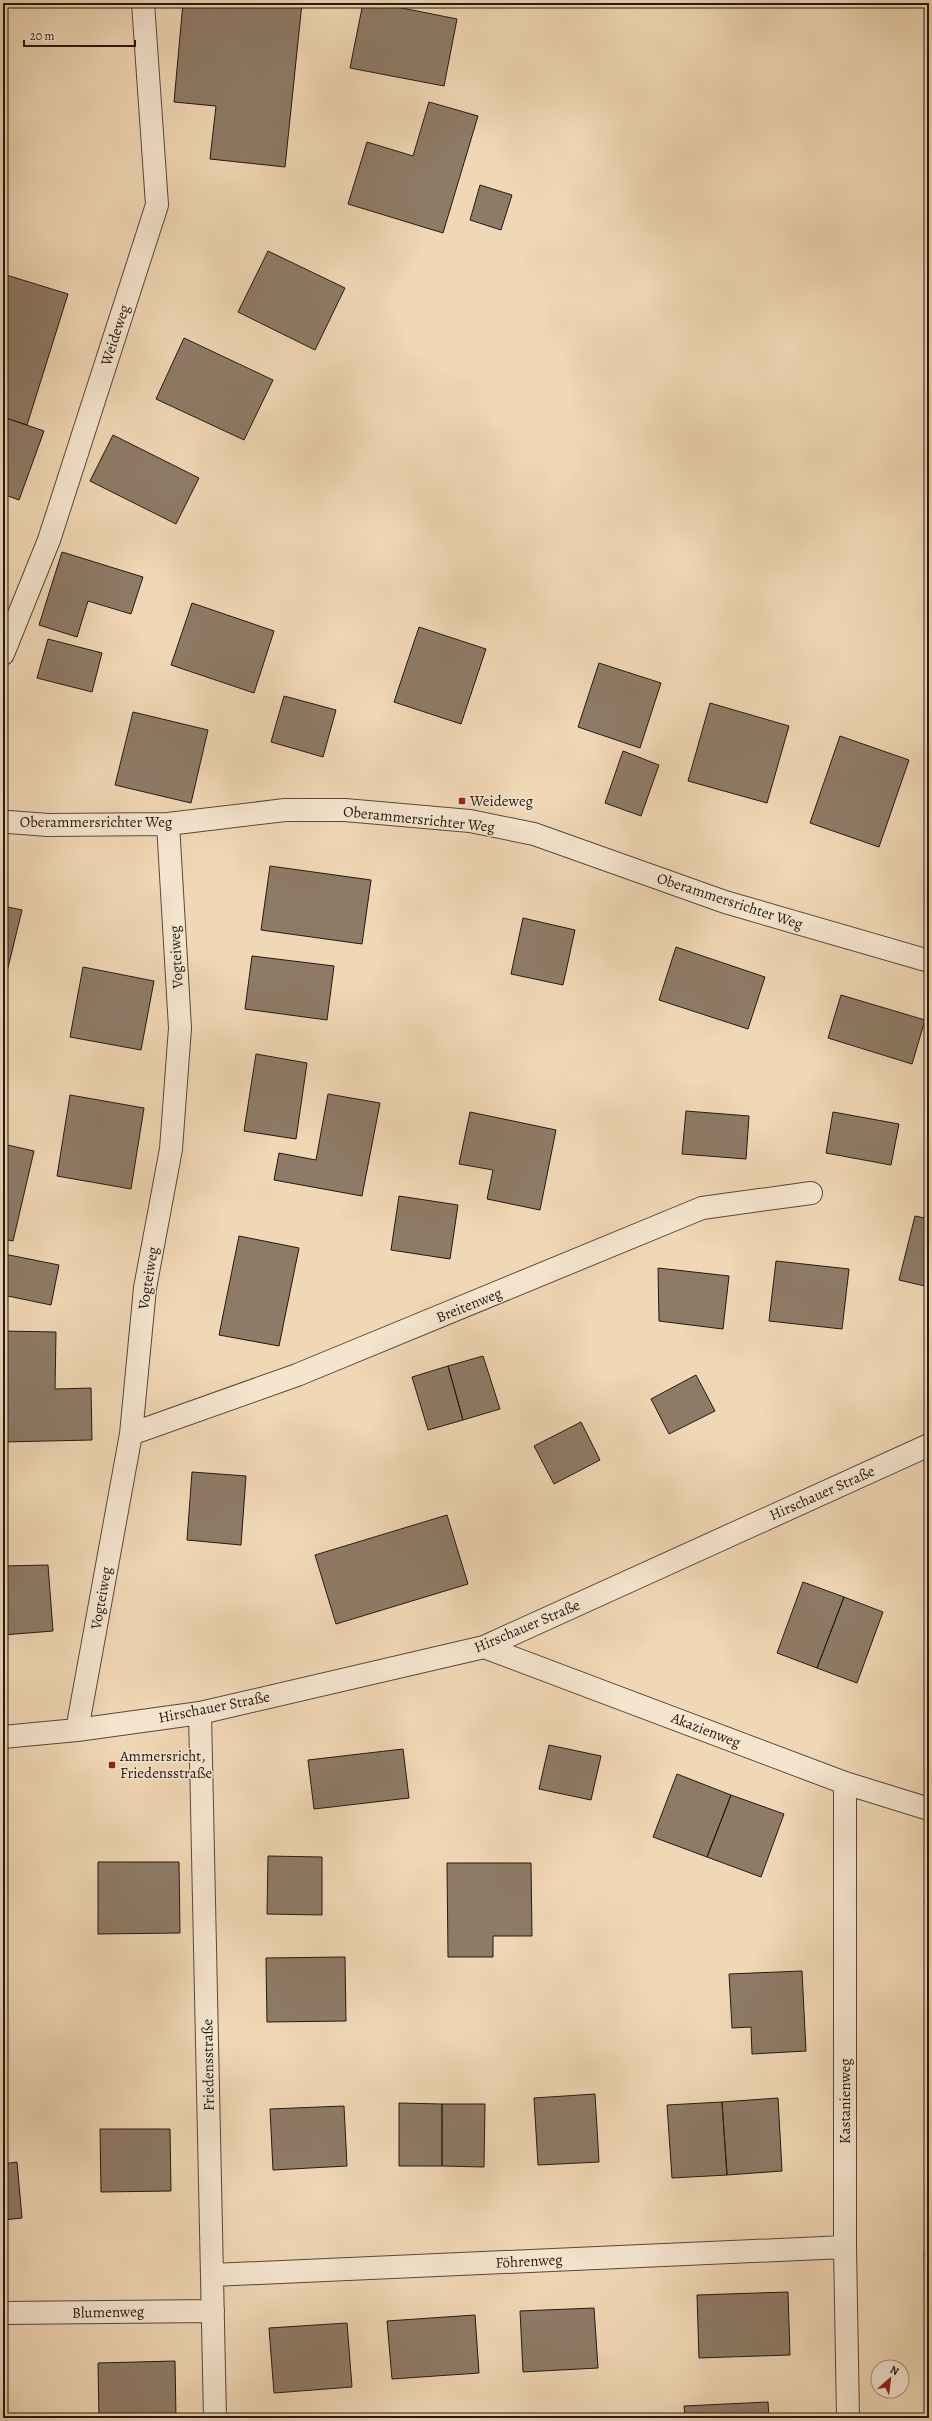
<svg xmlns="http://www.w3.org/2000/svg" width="932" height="2421" viewBox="0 0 932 2421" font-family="Alegreya,serif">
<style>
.building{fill:#8e7b67;stroke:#241813}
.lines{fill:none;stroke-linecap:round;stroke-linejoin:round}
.minor-casing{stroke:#57483c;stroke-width:24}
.minor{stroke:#f5e5cf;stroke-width:22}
.poi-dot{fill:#8f2418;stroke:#f5e5cf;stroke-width:1.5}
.labels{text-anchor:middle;stroke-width:3;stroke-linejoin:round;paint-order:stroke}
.street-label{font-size:15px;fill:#241813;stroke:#f5e5cf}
.poi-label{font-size:15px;fill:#241813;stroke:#f5e5cf;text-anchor:start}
</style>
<rect width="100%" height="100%" fill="#f0d7b5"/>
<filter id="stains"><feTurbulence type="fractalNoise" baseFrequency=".005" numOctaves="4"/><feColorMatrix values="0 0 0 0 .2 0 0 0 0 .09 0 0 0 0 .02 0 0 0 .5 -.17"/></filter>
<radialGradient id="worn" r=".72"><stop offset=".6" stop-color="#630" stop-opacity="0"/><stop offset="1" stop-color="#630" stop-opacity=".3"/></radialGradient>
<path class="building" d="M183,3h119l-17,164 -75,-8 6,-53 -42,-4z
M363,3h14l80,16 -13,67 -94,-18z
M429,102l49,14 -35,117 -95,-29 19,-62 46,14z
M480,185l32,10 -11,35 -31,-10z
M268,251l77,37 -30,62 -77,-38z
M3,274l65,20 -41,131 -24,-8z
M184,338l89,42 -29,60 -88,-41z
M3,417l41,14 -25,69 -16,-6z
M113,435l86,43 -23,46 -86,-43z
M62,552l81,25 -12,37 -43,-13 -11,36 -38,-12z
M192,603l82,28 -20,62 -83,-28z
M419,627l67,22 -25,75 -67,-22z
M48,639l54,14 -10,39 -55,-14z
M599,663l62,20 -21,65 -62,-21z
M284,696l52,14 -13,47 -52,-15z
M710,703l79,23 -22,77 -79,-22z
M133,712l75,18 -17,73 -76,-18z
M840,736l69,24 -30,87 -69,-24z
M623,751l36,14 -18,51 -36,-13z
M270,866l101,14 -9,64 -101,-14z
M3,906l19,4 -17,70 -2,-1z
M523,918l52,12 -12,55 -52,-11z
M676,947l89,30 -17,52 -89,-29z
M252,956l82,10 -7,54 -82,-11z
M83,967l71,14 -13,69 -71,-13z
M841,995l84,25 -13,44 -84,-26z
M256,1054l51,9 -11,76 -52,-8z
M328,1094l52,9 -18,93 -88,-16 5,-27 37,7z
M70,1095l74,13 -13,81 -74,-13z
M686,1111l63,5 -3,43 -64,-5z
M470,1112l86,18 -16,80 -53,-11 6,-29 -34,-6z
M833,1112l66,12 -8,41 -65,-12z
M3,1144l31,7 -21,90 -10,-2z
M399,1196l59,9 -8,54 -59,-9z
M915,1216l14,3v68l-30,-7z
M239,1236l60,12 -20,98 -60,-11z
M4,1254l55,11 -8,40 -48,-10z
M776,1261l73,8 -7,60 -73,-8z
M658,1268l71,8 -6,53 -64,-8z
M3,1331l53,1 -1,57 36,-1 1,52 -89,2z
M483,1356l17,53 -37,11 -15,-54z
M448,1366l15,54 -35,10 -16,-53z
M696,1375l19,36 -46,23 -18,-35z
M581,1422l19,38 -46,24 -20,-38z
M192,1472l54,4 -5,69 -54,-5z
M447,1515l21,69 -132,40 -21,-69z
M48,1565l5,66 -50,4v-69z
M803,1582l41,15 -27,71 -40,-15z
M844,1597l39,15 -26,71 -40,-15z
M549,1745l52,11 -10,44 -52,-11z
M403,1749l6,49 -95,11 -6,-49z
M677,1774l54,21 -24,62 -54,-20z
M731,1795l53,19 -23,63 -54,-20z
M268,1856l54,1v58l-55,-1z
M98,1862h81l1,71 -82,1z
M447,1863h84l1,73h-39v21h-45z
M929,1883v22l-5,-1z
M345,1957l1,64 -79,1 -1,-64z
M802,1971l4,80 -54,3 -1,-27 -19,1 -3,-54z
M926,1999h3v63h-3z
M595,2094l4,68 -61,3 -4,-67z
M778,2098l4,73 -55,4 -5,-73z
M722,2102l5,73 -55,3 -5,-73z
M399,2103l43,1v62h-43z
M442,2104h43l-1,63 -42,-1z
M344,2106l3,60 -74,4 -3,-61z
M927,2122h2v64z
M100,2129h70l1,62 -70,1z
M17,2162l5,56 -19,2v-56z
M924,2252h5v70h-3z
M788,2292l2,63 -91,3 -2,-63z
M594,2308l4,60 -75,4 -3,-61z
M475,2315l4,58 -87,6 -5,-58z
M347,2323l5,64 -78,6 -5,-65z
M175,2361l1,57h-77l-1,-55z
M768,2402l1,16h-84l-1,-12z"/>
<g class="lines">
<defs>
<path id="minor" d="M3,654l46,-114 108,-335 -14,-202
M9,822l39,3 120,-1 117,-14h60l125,11 64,13 191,68 204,59
M131,1434l166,-59 405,-167 109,-15
M484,1647l361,136 84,26
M200,1713l15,705
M77,1730l54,-296 14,-146 26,-139 9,-121 -12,-204
M3,1737l74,-7 123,-17 284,-66 445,-202
M845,1783v464l3,171
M213,2275l632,-28
M3,2313l210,-2"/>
</defs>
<use href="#minor" class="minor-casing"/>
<use href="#minor" class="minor"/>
</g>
<g class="poi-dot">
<rect x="458" y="797" width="8" height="8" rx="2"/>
<rect x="108" y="1761" width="8" height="8" rx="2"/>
</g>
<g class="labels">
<g class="street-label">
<text transform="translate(115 335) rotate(-72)" y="5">Weideweg</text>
<text transform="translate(419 819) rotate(6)" y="5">Oberammersrichter Weg</text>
<text x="96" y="827">Oberammersrichter Weg</text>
<text transform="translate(730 901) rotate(18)" y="5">Oberammersrichter Weg</text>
<text transform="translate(176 957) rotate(-93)" y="5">Vogteiweg</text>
<text transform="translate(148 1278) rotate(-81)" y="5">Vogteiweg</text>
<text transform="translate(469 1305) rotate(-22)" y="5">Breitenweg</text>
<text transform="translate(822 1493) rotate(-24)" y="5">Hirschauer Straße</text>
<text transform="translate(101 1598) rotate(-80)" y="5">Vogteiweg</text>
<text transform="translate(527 1626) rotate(-23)" y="5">Hirschauer Straße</text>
<text transform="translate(214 1707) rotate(-11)" y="5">Hirschauer Straße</text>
<text transform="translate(706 1730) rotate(21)" y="5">Akazienweg</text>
<text transform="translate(208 2065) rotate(-91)" y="5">Friedensstraße</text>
<text transform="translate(845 2101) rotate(-90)" y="5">Kastanienweg</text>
<text transform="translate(529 2261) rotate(-3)" y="5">Föhrenweg</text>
<text transform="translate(108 2312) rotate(-1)" y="5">Blumenweg</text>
</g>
<g class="poi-label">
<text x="470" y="806">Weideweg</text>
<text x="120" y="1761">Ammersricht,<tspan x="120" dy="17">Friedensstraße</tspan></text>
</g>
</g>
<rect width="932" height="2421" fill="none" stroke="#f0d7b5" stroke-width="16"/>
<rect x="4" y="4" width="924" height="2413" fill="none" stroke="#241813" stroke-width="2"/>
<rect x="8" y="8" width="916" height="2405" fill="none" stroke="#241813"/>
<g transform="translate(890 2379) rotate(28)"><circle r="19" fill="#f5e5cf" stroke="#a19384"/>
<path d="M0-3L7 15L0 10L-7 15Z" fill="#8f2418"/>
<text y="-6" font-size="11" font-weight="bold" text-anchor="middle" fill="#241813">N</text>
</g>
<path d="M24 40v6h111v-6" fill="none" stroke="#241813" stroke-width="2"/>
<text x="30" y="40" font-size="12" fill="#241813" stroke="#f5e5cf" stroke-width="3" paint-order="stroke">20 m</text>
<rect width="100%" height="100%" filter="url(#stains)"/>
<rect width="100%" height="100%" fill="url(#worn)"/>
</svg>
